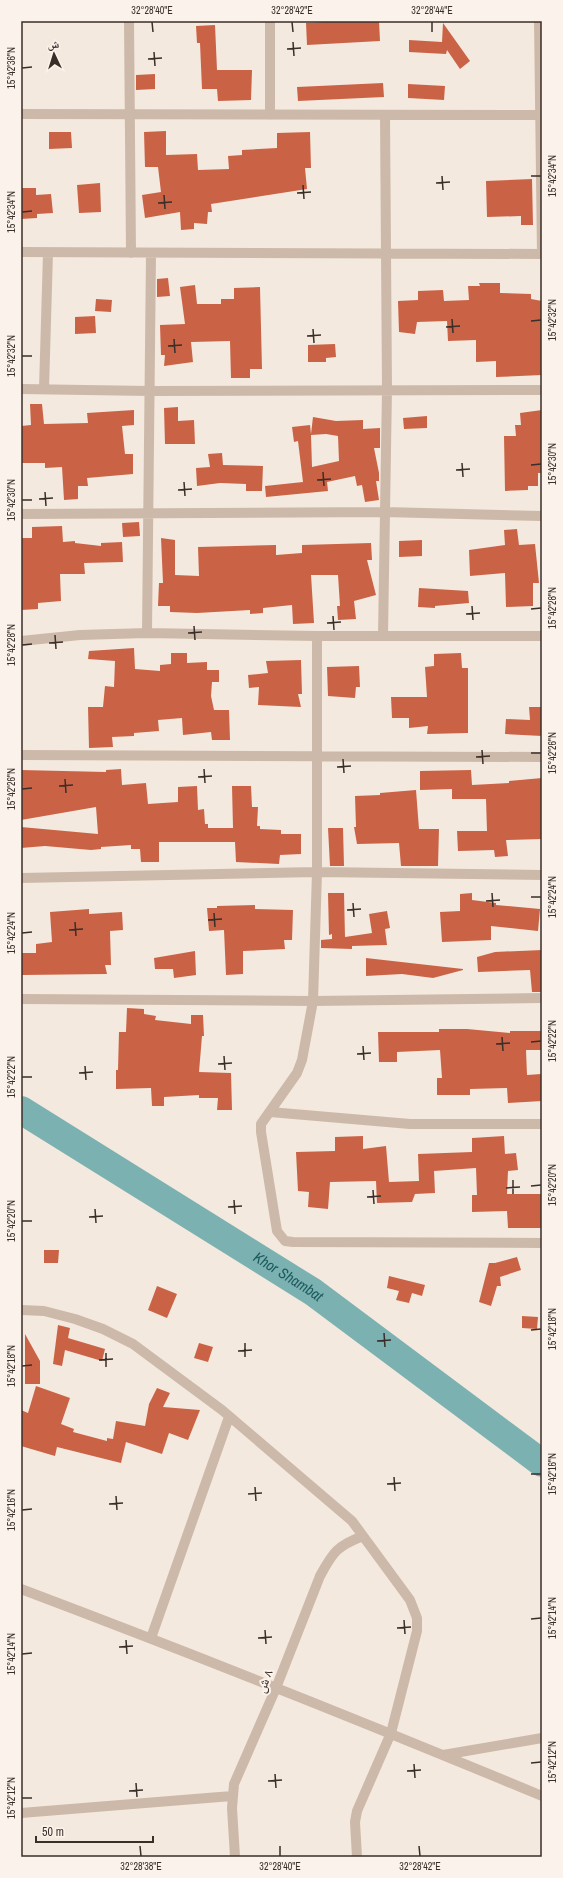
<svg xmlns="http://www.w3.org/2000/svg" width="563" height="1878" viewBox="0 0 563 1878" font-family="'Archivo Narrow','Noto Naskh Arabic',sans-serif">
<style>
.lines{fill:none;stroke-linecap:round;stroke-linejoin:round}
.river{stroke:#7cb1b2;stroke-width:28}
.building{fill:#ca6346;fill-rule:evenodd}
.street{stroke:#cdb9a9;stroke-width:10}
.ticks{fill:none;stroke:#3a2e29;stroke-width:1.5}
.labels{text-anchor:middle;stroke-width:4;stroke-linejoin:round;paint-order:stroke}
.street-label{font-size:14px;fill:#3a2e29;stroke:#fbf3eb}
.water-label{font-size:15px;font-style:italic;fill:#1d5b5d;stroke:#fbf3eb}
.neatline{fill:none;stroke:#3a2e29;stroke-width:1.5}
.ticks-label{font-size:10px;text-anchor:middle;fill:#3a2e29}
</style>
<rect width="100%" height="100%" fill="#f4e9de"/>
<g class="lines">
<path class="river" id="s1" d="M21,1110l292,182 229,171"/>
</g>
<path class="building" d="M340,21h39l1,20 -73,4 -1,-22z
M443,23l27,38 -10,8 -13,-19 -1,4 -37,-2v-12l33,2z
M215,25l2,45h35l-1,30 -33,1 -1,-12h-15l-2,-46h-3l-1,-17z
M155,74v15l-19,1v-15z
M383,83l1,14 -86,4 -1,-14z
M408,84l37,2 -1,14 -36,-2z
M166,131v24l31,-1 1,16 31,-1 -1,-13 14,-1v-5l35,-2v-15l33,-1 1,36h-6l2,21 -96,15 1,8h-4l-1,12 -13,-1v6l-13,1 -1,-18 -35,6 -3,-23 19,-3 -3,-25h-13l-1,-35z
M49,132h22l1,16 -23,1z
M532,179l1,46h-12v-9l-34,1 -1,-36z
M100,183l1,29 -22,1 -2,-28z
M21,188h15v7l15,-1 2,19 -16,1v4l-16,1z
M168,278l2,18 -13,1v-18z
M479,283h21v10l31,1v5l11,2v74l-46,2v-16l-20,1v-22l-28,1 -1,-20 -30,1 -2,12 -16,-2 -1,-31 20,-1v-9l25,-1 1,11 25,-1 -1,-14h12z
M195,285l2,19h24v-5h13v-11l26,-1 2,82h-12v9h-19l-1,-37 -39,1 2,20 -29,4 1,-11h-4l-1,-30 25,-1 -5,-37z
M96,299l16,1 -1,12 -16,-1z
M95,316l1,17 -21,1v-17z
M335,344l1,13 -10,1v4h-18v-17z
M30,404h12l2,20 44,-1 -1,-10 47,-3v15l-12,1 3,28h8v20l-46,4 1,8h-10v13l-14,1 -2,-33 -17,1v-5h-24v-37l10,-1z
M178,407v14l16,-1 1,24h-30l-1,-36z
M542,410v63h-4v13h-10v4l-23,1 -1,-55h12l-1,-11h6l-1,-12z
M427,416v12l-23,1 -1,-11z
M313,417l23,4 27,-1v9l17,-1v20h-6l5,25v8h-3l3,19 -14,2 -3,-17 -5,1 -2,-10 -28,6 1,9 -62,6 -1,-11 38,-4 -5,-41 -4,1 -2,-15 18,-2 1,9zM326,434l12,2 1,25 -27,6 -1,-32z
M222,453l1,12 40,1 -1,25h-16v-7l-26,-1 -23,3 -1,-18 14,-1 -2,-13z
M139,522l1,14 -17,1 -1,-14z
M62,526l1,16 12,-1v2l26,3v-3l21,-1 1,20 -39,1 1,11h-25l1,27 -23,2v6l-17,1v-72h11v-11z
M517,529l2,16 16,-1 4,39h-6v23l-27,1 -1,-34 -35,3 -1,-26 36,-5 -1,-15z
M161,538l14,2v35l24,1 -1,-29 78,-2v10l26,-2v-8l69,-2 1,17h-5l9,35 -22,6 2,18 -18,1 -1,-14h3l-2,-31h-27l3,48 -21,1 -1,-19 -29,3v5l-13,1v-4l-53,3 -27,-1v-6h-12l1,-23h4z
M422,540v16l-23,1v-16z
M419,588l49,3 1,12 -34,3v2l-17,-1z
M134,648l1,21 25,2v-6l11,-1v-11h16v10l20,-1v8h12v12h-7l-1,14 3,14h15l1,30h-18l-1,-8 -28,3 -1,-17 -24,2 1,11 -25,2v3l-22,1 1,10 -24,1 -1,-41h15l2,-21 9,1 1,-26 -27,-2 1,-8z
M461,653l1,15h6v65l-41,1 1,-8 -19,2v-10h-17l-1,-21h36l-2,-30 9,-1v-12z
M301,660l1,34h-4l3,13 -43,-2 1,-18 -10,1 -1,-13 20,-2 -2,-12z
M359,666l1,21h-4l-1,11 -27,-2 -1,-29z
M529,707h13v29l-37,-2 1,-15 24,1z
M121,769l1,16 24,-2 2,21 30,-2v-15l19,-1 1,24 6,-1 1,15h3v4h25l-1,-42h19l1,21h6l-1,19h3v3l21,1v4h20v20l-21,1 -1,9 -43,-2 -1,-20h-76v20h-18l-1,-13h-9v-4l-30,2v2l-10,1 -46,-4 -24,2v-21l77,7 -2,-27 -75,13v-50l85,2v-2z
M471,770l1,15 37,-2v-2l33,-3v61l-36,1 2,16 -13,1 -1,-7 -36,1 -1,-20h30l-1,-32h-34v-10l-32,1v-19z
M416,790l3,39h20l-1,37h-37l-2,-23 -42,1 -3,-17h2l-1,-31 25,-1v-2z
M328,828h15l1,38h-14z
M328,893h16l1,44 27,-4 -3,-19 18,-3 3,17 -5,1 2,16 -35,1v3l-31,-1v-8l11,-1v-5l-3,1z
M472,893v7l24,3v2l44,4 -2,22 -47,-5v14l-49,2 -2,-30 20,-1v-17z
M255,905v4l38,1 -1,30h-8l1,9 -42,2v23l-17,1 -2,-45 -15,1 -2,-23h10v-2z
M89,909v5l33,-2 1,18 -13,1 1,34h-6l2,9 -85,1 -1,-22h15v-9l16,-2 -2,-30z
M542,950v42h-10l-2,-22 -52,2 -1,-15 18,-5z
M195,951l1,24 -22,3 -1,-9h-18l-1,-11z
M366,958l97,11v1l-30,8 -31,-4 -36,2z
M127,1008l17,1v5l12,2 -1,4 36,4v-9h12l1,21h-2l-3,36 32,1 1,37h-15l1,-12h-19v-3l-35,2v9h-12l-1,-18 -35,1v-19h2l1,-38h7z
M439,1029h28l43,4v-2h31l1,19h-16l1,25 14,-1 1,27 -34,2 -1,-15 -37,1v6h-33v-17h5l-2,-28 -43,2v10h-18l-1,-30h61z
M363,1136v13l23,-3 3,36 30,-1 -1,-27 54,-2v-14l32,-2 1,18 11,-1 2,17 -10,1 -1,23h35v34h-34l-1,-17 -35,1v-17h5l-1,-27 -42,3 1,22 -20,1 -3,8 -35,1 -1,-22 -46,1 -2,27 -20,-2 1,-15 -11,-1 -2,-39 39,-1v-14z
M44,1250h15l-1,13h-14z
M517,1257l4,13 -21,7 1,9h-4l-6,20 -12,-4 10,-39h6z
M389,1276l36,9 -3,11 -10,-3 -3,10 -13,-3 3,-9 -12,-3z
M157,1286l20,8 -10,24 -19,-8z
M522,1316l16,1 -1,12 -15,-1z
M58,1325l12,3 -2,10 37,11 -3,12 -37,-11 -3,16 -9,-2z
M25,1334l15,27v23h-15z
M199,1343l14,4 -5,15 -14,-4z
M36,1386l34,12 -9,26 13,5 -1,3 34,9v-3l6,1 3,-18 29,5 4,-22 8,-16 13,5 -7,14 37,3 -12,30 -19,-7 -7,21 -36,-12 -5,21 -64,-16 -2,9 -34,-10v-36l7,3z"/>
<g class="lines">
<path class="street" d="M129,21l2,232
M270,21v94
M539,21l3,233
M21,114l521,1
M21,252l521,2
M21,389l128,2 393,-1
M44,389l4,-136
M21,514l363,-2 158,4
M147,633l4,-380
M317,636v236l-4,129 -11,59 -5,13 -36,51v8l16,99 8,10 8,1 249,1
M383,636l4,-247 -2,-274
M21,641l59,-6 67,-2 170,3h225
M21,755l521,2
M21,878l296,-6 225,3
M21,999l292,2 229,-3
M270,1112l140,12h132
M21,1310l23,1 31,8 28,10 30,15 89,66 130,111 58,79 7,18v13l-26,102 -34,78 -2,11 2,35
M21,1589c175,66 348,135 521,207
M151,1638l78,-221
M443,1755l99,-17
M21,1813l211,-17
M235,1857l-3,-49 2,-24 42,-96 44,-112c13,-24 17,-30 43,-40"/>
</g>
<path class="ticks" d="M152,22l1,10M292,22l1,10M432,22v10M293,42l1,14M287,49l14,-1M154,52l1,14M148,59l14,-1M22,68l10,-1M442,176l1,14M531,176h10M436,183l14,-1M303,185l1,14M297,193l14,-1M164,195l1,14M158,203l14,-1M22,212l10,-1M452,319l1,14M531,321l10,-1M446,327l14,-1M313,329l1,14M307,336l14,-1M174,339l1,14M168,346l14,-1M22,356h10M462,463l1,14M531,465l10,-1M456,470l14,-1M323,472l1,14M317,480l14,-1M184,482l1,14M178,490l14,-1M45,492l1,14M39,499l14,-1M22,500h10M472,606l1,14M531,609l10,-1M466,614l14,-1M333,616l1,14M327,623l14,-1M194,626l1,14M188,633l14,-1M55,635l1,14M49,643l14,-1M22,645l10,-1M482,750l1,14M531,753h10M476,757l14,-1M343,759l1,14M337,767l14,-1M204,769l1,14M198,777l14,-1M65,779l1,14M59,786l14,-1M22,789l10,-1M492,893l1,14M531,897h10M486,901l14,-1M353,903l1,14M347,910l14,-1M214,913l1,14M208,920l14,-1M75,922l1,14M69,930l14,-1M22,933l10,-1M502,1037l1,14M531,1042l10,-1M496,1044l14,-1M363,1046l1,14M357,1054l14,-1M224,1056l1,14M218,1064l14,-1M85,1066l1,14M79,1073l14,-1M22,1077h10M513,1180v14M531,1186l10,-1M506,1188l14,-1M373,1190l1,14M367,1197l14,-1M234,1200l1,14M228,1207l14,-1M95,1209l1,14M89,1217l14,-1M22,1221h10M531,1330l10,-1M384,1333l1,14M377,1341l14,-1M245,1343v14M238,1351l14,-1M106,1353v14M99,1360l14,-1M22,1366l10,-1M531,1474h10M394,1477l1,14M387,1484l14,-1M255,1487l1,14M248,1494l14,-1M116,1496l1,14M109,1504l14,-1M22,1510l10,-1M531,1619l10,-1M404,1620l1,14M397,1628l14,-1M265,1630l1,14M258,1638l14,-1M126,1640l1,14M119,1647l14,-1M22,1654l10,-1M531,1763l10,-1M414,1764l1,14M407,1771l14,-1M275,1774l1,14M268,1781l14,-1M136,1783l1,14M129,1791l14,-1M22,1798h10M140,1846l1,10M280,1846v10M419,1846l1,10"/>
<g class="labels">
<g class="street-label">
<text transform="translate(264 1681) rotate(-67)" y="5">٨ ش</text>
</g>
<g class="water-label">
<text dy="5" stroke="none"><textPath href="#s1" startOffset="315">Khor Shambat</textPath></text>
</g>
</g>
<rect width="563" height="1878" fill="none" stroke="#fbf3eb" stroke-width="44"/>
<g transform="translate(54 54) rotate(356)" stroke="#fbf3eb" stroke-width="3" paint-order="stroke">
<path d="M0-3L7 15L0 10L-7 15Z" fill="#3a2e29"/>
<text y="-6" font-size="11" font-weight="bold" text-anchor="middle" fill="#3a2e29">ش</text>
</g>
<path d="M36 1836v6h117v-6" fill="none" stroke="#3a2e29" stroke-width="2"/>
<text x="42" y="1836" font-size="12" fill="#3a2e29" stroke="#fbf3eb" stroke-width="3" paint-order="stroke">50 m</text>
<rect x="22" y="22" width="519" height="1834" class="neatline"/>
<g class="ticks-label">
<text x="152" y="14">32°28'40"E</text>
<text x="292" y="14">32°28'42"E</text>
<text x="432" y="14">32°28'44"E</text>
<text transform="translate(11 68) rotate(-90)" y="4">15°42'36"N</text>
<text transform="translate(552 176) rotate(-90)" y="4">15°42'34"N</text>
<text transform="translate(11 212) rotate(-90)" y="4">15°42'34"N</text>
<text transform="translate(552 320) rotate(-90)" y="4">15°42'32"N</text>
<text transform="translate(11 356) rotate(-90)" y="4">15°42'32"N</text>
<text transform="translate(552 464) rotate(-90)" y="4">15°42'30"N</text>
<text transform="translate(11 500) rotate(-90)" y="4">15°42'30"N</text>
<text transform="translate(552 608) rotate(-90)" y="4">15°42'28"N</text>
<text transform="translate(11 645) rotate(-90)" y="4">15°42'28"N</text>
<text transform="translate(552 753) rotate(-90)" y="4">15°42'26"N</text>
<text transform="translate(11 789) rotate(-90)" y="4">15°42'26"N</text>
<text transform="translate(552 897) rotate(-90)" y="4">15°42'24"N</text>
<text transform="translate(11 933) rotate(-90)" y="4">15°42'24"N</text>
<text transform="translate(552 1041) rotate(-90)" y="4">15°42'22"N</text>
<text transform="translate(11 1077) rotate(-90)" y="4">15°42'22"N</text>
<text transform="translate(552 1185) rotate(-90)" y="4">15°42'20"N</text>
<text transform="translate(11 1221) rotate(-90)" y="4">15°42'20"N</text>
<text transform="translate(552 1329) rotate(-90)" y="4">15°42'18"N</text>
<text transform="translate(11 1366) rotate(-90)" y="4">15°42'18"N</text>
<text transform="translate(552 1474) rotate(-90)" y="4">15°42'16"N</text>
<text transform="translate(11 1510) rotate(-90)" y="4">15°42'16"N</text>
<text transform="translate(552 1618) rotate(-90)" y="4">15°42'14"N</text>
<text transform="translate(11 1654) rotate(-90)" y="4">15°42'14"N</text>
<text transform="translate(552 1762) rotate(-90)" y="4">15°42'12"N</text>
<text transform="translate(11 1798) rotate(-90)" y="4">15°42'12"N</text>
<text x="141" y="1870">32°28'38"E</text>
<text x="280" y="1870">32°28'40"E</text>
<text x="420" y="1870">32°28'42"E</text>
</g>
</svg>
